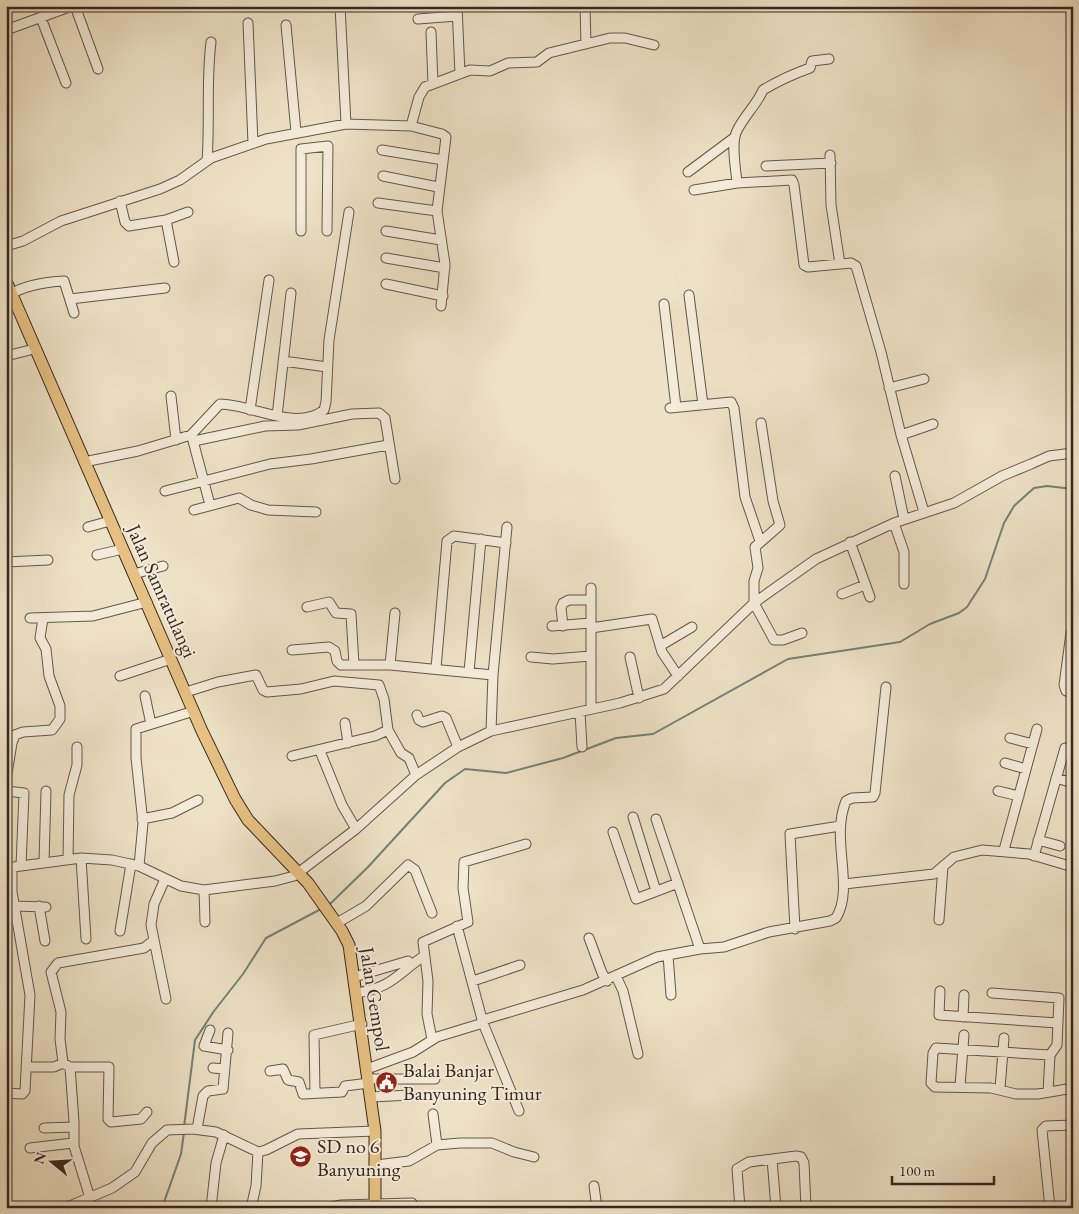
<svg xmlns="http://www.w3.org/2000/svg" width="1079" height="1214" viewBox="0 0 1079 1214" font-family="'EB Garamond',serif">
<style>
.lines{fill:none;stroke-linecap:round;stroke-linejoin:round}
.stream{stroke:#728278;stroke-width:2}
.minor-casing{stroke:#65564a;stroke-width:11}
.major-casing{stroke:#372720;stroke-width:13}
.minor{stroke:#f4ecda;stroke-width:9}
.major{stroke:#e7c183;stroke-width:11}
.labels{text-anchor:middle;stroke-width:4;stroke-linejoin:round;paint-order:stroke}
.street-label{font-size:20px;fill:#372720;stroke:#f4ecda}
.poi-label{font-size:20px;fill:#372720;stroke:#f4ecda;text-anchor:start}
</style>
<rect width="100%" height="100%" fill="#eee2c6"/>
<filter id="stains"><feTurbulence type="fractalNoise" baseFrequency=".004" numOctaves="4"/><feColorMatrix values="0 0 0 0 .2 0 0 0 0 .09 0 0 0 0 .02 0 0 0 .5 -.17"/></filter>
<radialGradient id="worn" r=".72"><stop offset=".6" stop-color="#630" stop-opacity="0"/><stop offset="1" stop-color="#630" stop-opacity=".3"/></radialGradient>
<g class="lines">
<path class="stream" d="M330,904l38,-37 77,-84 20,-14 41,4 57,-15 53,-20 37,-4 135,-75 112,-17 30,-18 29,-11 8,-6 18,-28 19,-56 10,-17 20,-18 13,-2 26,3
M184,1127l11,-87 19,-29 29,-37 23,-36 55,-29
M162,1208l19,-54 3,-22"/>
<defs>
<path id="minor" d="M75,6l23,63
M340,6l6,118
M457,6l3,68
M585,6l1,38
M41,18l25,65
M418,19l39,-3
M248,23l5,120
M286,25l10,107
M6,30l66,-24
M431,32l2,52
M411,126l31,8 4,3 -9,74 8,53 -4,42
M382,150l61,10
M830,155l1,50 9,59
M207,161c3,-40 -1,-79 4,-119
M766,166l65,-3
M688,172l47,-35
M383,176l55,11
M737,183c-1,-14 -6,-37 -1,-50 6,-15 20,-27 27,-43 15,-9 30,-16 47,-22l2,-7 17,-2
M694,190l43,-7 55,-3 2,5 10,80 4,2 43,-4 5,3 25,86 20,83 23,77
M120,201l5,21 4,4 37,-6 22,-8
M378,203l59,8
M166,220l8,42
M301,231v-82l27,-3 -1,85
M386,231l55,9
M6,246l17,-5 38,-20 99,-32 20,-9 31,-22 55,-19 80,-15 65,2 8,-29 6,-10 45,-17 20,1 18,-8 29,-1 12,-9 61,-15h15l29,7
M386,258l59,10
M386,284l57,12
M689,295l14,110
M6,298c13,-12 40,-16 58,-17l10,32
M70,299l95,-11
M664,304l12,103
M6,356l28,-7
M283,361l44,6
M889,388l35,-9
M171,396l5,44
M670,408l61,-6 3,6 11,89 15,44
M250,410l19,-130
M277,416l14,-123
M761,423l12,78 7,24 -25,22 3,21 -4,13v22l20,37h9l19,-7
M901,435l32,-11
M192,437l18,68
M194,441l71,-15 33,-1 54,-11 27,-1 6,5 10,61
M84,462l54,-11 53,-16 29,-31c31,0 76,28 104,6l2,-8 3,-62 20,-128
M895,476l9,43
M165,491l105,-27 41,-5 77,-14
M194,510l45,-12 12,7 17,5 48,2
M894,523l10,29v32
M88,527l22,-6
M850,542l20,55
M97,555l26,-6
M6,562l42,-2
M134,574l29,-8
M591,588v121
M842,594l23,-9
M307,607l22,-5 7,11 15,1 3,51
M30,618l63,-2 54,-14
M552,626l39,-3
M563,626l-2,-18 2,-5 6,-3h22
M591,628l61,-9 10,33 16,24
M1071,633l-7,52 2,6 7,2
M660,646l32,-19
M292,650l37,-3 6,4 2,10 4,4h49l103,10
M531,657l22,2 38,-3
M630,657l9,41
M390,665l5,-52
M436,668l11,-127 7,-5 52,7
M469,672l12,-133
M120,676l51,-17
M186,692l32,-10 38,-7 7,15 4,2 34,-3 33,-8 45,4 5,14 4,31 13,23 8,5 7,17
M145,696l6,28
M580,712l2,35
M417,715l2,5 4,2 19,-6 4,2 12,29
M345,723l3,20
M491,731l2,-56 14,-148
M1010,738l23,6
M320,751l22,54 14,24
M292,756l83,-20 13,-6
M1005,763l21,6
M1056,778l17,5
M6,780l6,-37 3,-8 8,-3 29,-2 8,-11v-13l-11,-30 -3,-27 -6,-11 3,-20
M6,791l18,2 -3,73
M998,791l21,5
M633,817l23,74
M142,819l30,-6 26,-13
M656,819l44,130
M613,832l23,67 42,-16
M1038,840l22,6
M1004,850l33,-121
M1034,856l31,-108
M81,858l5,81
M68,859l1,-64 8,-30v-18
M44,862l2,-71
M139,866l4,-43 -7,-65v-29l58,-18
M6,868l75,-10 31,2 27,6 42,20 23,4 71,-9 19,-5 62,-47 60,-54 42,-28 33,-16 129,-28 44,-14 90,-86 62,-44 78,-36 60,-20 48,-27 29,-12 18,-8 24,-3
M165,879l-11,25 -3,21 15,74
M844,884l90,-10 20,-17 28,-7 47,4 44,13
M204,890l1,32
M15,906l31,1
M39,906l6,35
M939,920l4,-54
M337,923l29,-17 42,-41 7,5 17,43
M457,926l26,97 36,88
M795,929l-5,-95 50,-8
M120,931l11,-67
M589,938l13,35 5,8
M668,955l3,40
M616,976l7,15 15,63
M354,977l54,-16
M473,981l47,-16
M940,991l-1,24 119,8
M356,993c36,-5 41,-19 68,-37
M992,993l67,5 -2,47 -7,10 -2,37
M963,1017l1,-22
M483,1020l100,-30 74,-33 43,-8 24,-2 45,-15 61,-11 6,-3c19,-31 -6,-79 10,-117l6,-3 21,-1 2,-4 11,-106
M210,1030l-6,16 24,4
M432,1039l-5,-25 1,-33 -5,-39 45,-20 -5,-34 1,-26 62,-18
M1050,1055l-114,-7 -3,5 -2,30 4,4 56,1 25,6h22l35,-6
M26,1067h28l9,-4
M70,1067l4,55v24l16,52
M213,1068l12,1
M367,1069l46,-17 24,-15 46,-14
M270,1071l13,-2 5,11 11,2 4,12 39,-2 3,-6 24,-3
M368,1079h67
M960,1086l4,-51
M1000,1089l4,-51
M6,1093l16,1 3,-3 5,-96 -18,-103v-24
M315,1093l-1,-58 48,-11
M371,1097l40,-2
M147,1112l-6,7 -30,3 -3,-3 1,-52h-39l-7,-4 -3,-24 1,-27 -10,-40 7,-9 86,-15 10,-8
M433,1114l4,31
M44,1128l30,-1
M197,1129l6,-33 5,-5 15,-2 5,-56
M30,1148l43,-5
M772,1159l4,49
M376,1165l33,-4 28,-16 23,-2h32l22,9 20,5
M594,1186l3,22
M65,1208l47,-20 23,-16 17,-29 15,-13 26,-1 23,3 42,20 8,-2 32,-16 77,-3
M211,1208l5,-45 8,-28
M251,1208l5,-22 2,-34
M327,1208l14,-3 71,-2
M740,1208l-3,-39 12,-7 47,-6 5,1 3,6 2,45
M1050,1208l-8,-78 4,-4 27,-1"/>
<path id="major" d="M6,281l196,450 33,68 13,21 60,63 34,48 7,14 26,186v77"/>
</defs>
<use href="#minor" class="minor-casing"/>
<use href="#major" class="major-casing"/>
<use href="#minor" class="minor"/>
<use href="#major" class="major"/>
</g>
<defs>
<symbol id="civic-disc" viewBox="-11 -11 22 22"><circle r="9.5" fill="#8f2418" stroke="#f4ecda"/><path d="M-.6-6.5H3V-4.5H.6V-3L4-1V1h2V6H-6V1h2V-1L-.6-3ZM-1.2 2.5V6h2.4V2.5Z" fill="#fff"/></symbol>
<symbol id="school-disc" viewBox="-11 -11 22 22"><circle r="9.5" fill="#8f2418" stroke="#f4ecda"/><path d="M0-5L7-2L0 1L-7-2ZM-4 1L0 2.5L4 1V4Q0 6-4 4Z" fill="#fff"/></symbol>
</defs>
<g fill-rule="evenodd">
<use href="#civic-disc" x="374" y="1070" width="25" height="25"/>
<use href="#school-disc" x="288" y="1144" width="25" height="25"/>
</g>
<g class="labels">
<g class="street-label">
<text transform="translate(162 591) rotate(66)" y="7">Jalan Samratulangi</text>
<text transform="translate(375 999) rotate(81)" y="7">Jalan Gempol</text>
</g>
<g class="poi-label">
<text x="403" y="1077">Balai Banjar<tspan x="403" dy="23">Banyuning Timur</tspan></text>
<text x="317" y="1153">SD no 6<tspan x="317" dy="23">Banyuning</tspan></text>
</g>
</g>
<rect width="1079" height="1214" fill="none" stroke="#eee2c6" stroke-width="25"/>
<rect x="8" y="8" width="1064" height="1199" fill="none" stroke="#372720" stroke-width="2.5"/>
<rect x="12" y="12" width="1054" height="1189" fill="none" stroke="#372720"/>
<g transform="translate(52 1162) rotate(288)" stroke="#f4ecda" stroke-width="4" paint-order="stroke">
<path d="M0-4L9 19L0 12L-9 19Z" fill="#372720"/>
<text y="-8" font-size="14" font-weight="bold" text-anchor="middle" fill="#372720">N</text>
</g>
<path d="M892 1176v8h102v-8" fill="none" stroke="#372720" stroke-width="2.5"/>
<text x="899" y="1176" font-size="15" fill="#372720" stroke="#f4ecda" stroke-width="4" paint-order="stroke">100 m</text>
<rect width="100%" height="100%" filter="url(#stains)"/>
<rect width="100%" height="100%" fill="url(#worn)"/>
</svg>
